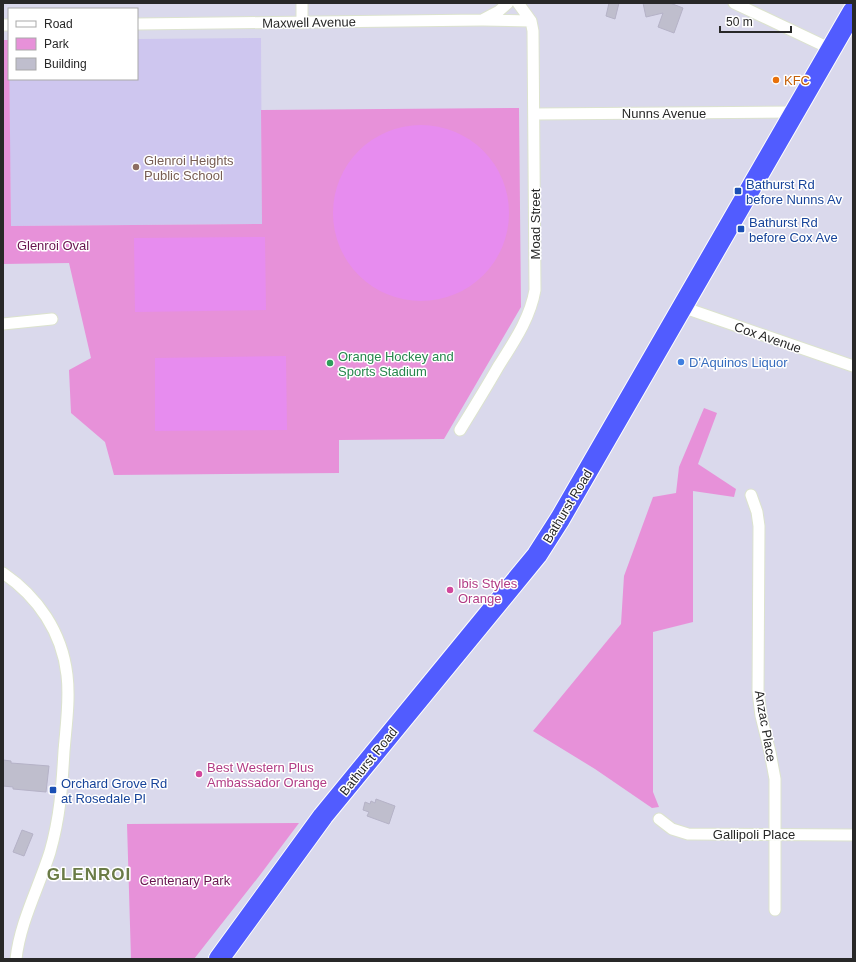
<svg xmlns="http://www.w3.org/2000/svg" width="856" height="962" viewBox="0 0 856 962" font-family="Arial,sans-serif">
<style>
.education{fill:#cec6ef}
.green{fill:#e791d9}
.pitch{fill:#e78cef}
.building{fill:#bfbecd;stroke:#b5b2c7}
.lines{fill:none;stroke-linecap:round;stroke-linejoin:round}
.street-casing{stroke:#dce3ce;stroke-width:13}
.highway-casing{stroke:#fff;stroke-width:22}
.street{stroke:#fff;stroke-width:11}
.highway{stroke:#515cff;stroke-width:20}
.food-dot{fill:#e8710a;stroke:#fff;stroke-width:1.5}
.education-dot{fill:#8d6e63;stroke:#fff;stroke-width:1.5}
.transit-dot{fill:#1a4fb4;stroke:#fff;stroke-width:1.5}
.shop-dot{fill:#3f7fe0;stroke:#fff;stroke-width:1.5}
.leisure-dot{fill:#2e9e5b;stroke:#fff;stroke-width:1.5}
.hotel-dot{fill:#d1479c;stroke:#fff;stroke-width:1.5}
.labels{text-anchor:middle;stroke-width:3;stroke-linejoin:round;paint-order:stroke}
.street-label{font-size:13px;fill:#282828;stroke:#fff}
.food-label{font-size:13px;fill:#c56008;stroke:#fff;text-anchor:start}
.education-label{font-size:13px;fill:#785e54;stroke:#fff;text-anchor:start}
.transit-label{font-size:13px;fill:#164399;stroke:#fff;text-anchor:start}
.park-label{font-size:13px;fill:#691550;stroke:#fff}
.leisure-label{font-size:13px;fill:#27864d;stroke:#fff;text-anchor:start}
.shop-label{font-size:13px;fill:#366cbe;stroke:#fff;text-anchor:start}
.hotel-label{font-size:13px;fill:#b23c85;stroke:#fff;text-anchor:start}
.district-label{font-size:17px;font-weight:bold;letter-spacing:1px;fill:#6a7b46;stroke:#fff}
</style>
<rect width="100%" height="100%" fill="#dad9ec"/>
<path class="education" d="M261,38l1,186 -251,2 -2,-147h128v-40z"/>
<path class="green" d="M3,40h6l2,186 251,-2 -1,-114 258,-2 2,199 -77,132 -105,1v33l-225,2 -9,-33 -34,-29 -2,-43 22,-12 -22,-95 -66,1z
M704,408l13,5 -19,51 38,25 -2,8 -41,-6v131l-40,10v160l6,15 -7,1 -57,-39 -62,-38 88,-107 3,-48 29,-79 23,-4 3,-26z
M299,823l-39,52 -66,84h-63l-4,-135z"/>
<path class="pitch" d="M333 213a88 88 0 1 1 176 0a88 88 0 1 1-176 0Z
M265,237l1,73 -131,2 -1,-74z
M286,356l1,74 -132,1v-73z"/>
<path class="building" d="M609,3h10l-4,16 -9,-3z
M643,3h27l13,5 -9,25 -16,-6 5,-14 -17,4z
M3,760l8,1v2l38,3 -3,26 -33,-3v-2l-10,-1z
M376,799l19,7 -6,18 -22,-8 2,-4 -6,-2 2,-8 5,2 1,-3 4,2z
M22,830l11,4 -9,22 -11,-4z"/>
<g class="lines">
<defs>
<path id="street" d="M734,3l97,46
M483,20l48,1
M302,23v-20
M137,24l345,-4 17,-9 9,-8
M3,25h6
M534,114l261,-2
M682,307l171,59
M3,324l49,-5
M460,430c13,-21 26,-42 38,-63 15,-24 32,-48 37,-77l-2,-259 -2,-10 -13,-18
M751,495l6,17 2,14 -1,165 3,25 9,36 5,27v131
M3,573c35,24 59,59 64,102 3,25 -1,51 -3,76 -2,36 -4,66 -14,101 -11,35 -30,70 -34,107
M659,819l13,10 16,5 165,1"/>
<path id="highway" d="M219,959l104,-143 214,-261 23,-36 293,-508"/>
</defs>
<use href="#street" class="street-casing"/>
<use href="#highway" class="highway-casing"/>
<use href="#street" class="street"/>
<use href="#highway" class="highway"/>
</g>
<circle class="food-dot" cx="776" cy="80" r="4"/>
<circle class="education-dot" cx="136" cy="167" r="4"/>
<g class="transit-dot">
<rect x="734" y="187" width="8" height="8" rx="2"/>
<rect x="737" y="225" width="8" height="8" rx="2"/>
<rect x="49" y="786" width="8" height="8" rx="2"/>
</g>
<circle class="shop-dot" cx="681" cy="362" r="4"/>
<circle class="leisure-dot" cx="330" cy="363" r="4"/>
<g class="hotel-dot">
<circle cx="450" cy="590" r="4"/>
<circle cx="199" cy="774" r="4"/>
</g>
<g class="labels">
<g class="street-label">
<text transform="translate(309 22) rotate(-1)" y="5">Maxwell Avenue</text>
<text x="664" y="118">Nunns Avenue</text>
<text transform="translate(535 224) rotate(-90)" y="5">Moad Street</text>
<text transform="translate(768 337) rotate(19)" y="5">Cox Avenue</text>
<text transform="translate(567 506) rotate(-59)" y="5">Bathurst Road</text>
<text transform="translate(766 726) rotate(80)" y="5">Anzac Place</text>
<text transform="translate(368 761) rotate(-51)" y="5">Bathurst Road</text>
<text x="754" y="839">Gallipoli Place</text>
</g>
<g class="food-label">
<text x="784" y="85">KFC</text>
</g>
<g class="education-label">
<text x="144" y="165">Glenroi Heights<tspan x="144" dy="15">Public School</tspan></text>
</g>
<g class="transit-label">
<text x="746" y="189">Bathurst Rd<tspan x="746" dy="15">before Nunns Av</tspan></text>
<text x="749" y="227">Bathurst Rd<tspan x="749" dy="15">before Cox Ave</tspan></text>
<text x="61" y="788">Orchard Grove Rd<tspan x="61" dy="15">at Rosedale Pl</tspan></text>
</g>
<g class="park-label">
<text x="53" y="250">Glenroi Oval</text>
<text x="185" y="885">Centenary Park</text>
</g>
<g class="leisure-label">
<text x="338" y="361">Orange Hockey and<tspan x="338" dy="15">Sports Stadium</tspan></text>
</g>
<g class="shop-label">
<text x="689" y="367">D'Aquinos Liquor</text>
</g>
<g class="hotel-label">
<text x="458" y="588">Ibis Styles<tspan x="458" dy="15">Orange</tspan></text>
<text x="207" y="772">Best Western Plus<tspan x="207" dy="15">Ambassador Orange</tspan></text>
</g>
<g class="district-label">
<text x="89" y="880">GLENROI</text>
</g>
</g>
<rect width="856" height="962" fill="none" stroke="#282828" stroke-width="8"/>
<rect x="8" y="8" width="130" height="72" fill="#ffffff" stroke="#a9a9a9"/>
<rect x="16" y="21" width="20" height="6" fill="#ffffff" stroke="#a9a9a9"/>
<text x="44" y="28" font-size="12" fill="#282828">Road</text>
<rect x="16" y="38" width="20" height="12" fill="#e791d9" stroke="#a9a9a9"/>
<text x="44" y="48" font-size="12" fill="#282828">Park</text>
<rect x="16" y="58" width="20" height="12" fill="#bfbecd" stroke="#a9a9a9"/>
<text x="44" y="68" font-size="12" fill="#282828">Building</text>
<path d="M720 26v6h71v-6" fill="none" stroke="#282828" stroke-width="2"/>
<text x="726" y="26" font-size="12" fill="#282828" stroke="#ffffff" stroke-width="3" paint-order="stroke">50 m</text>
</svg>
